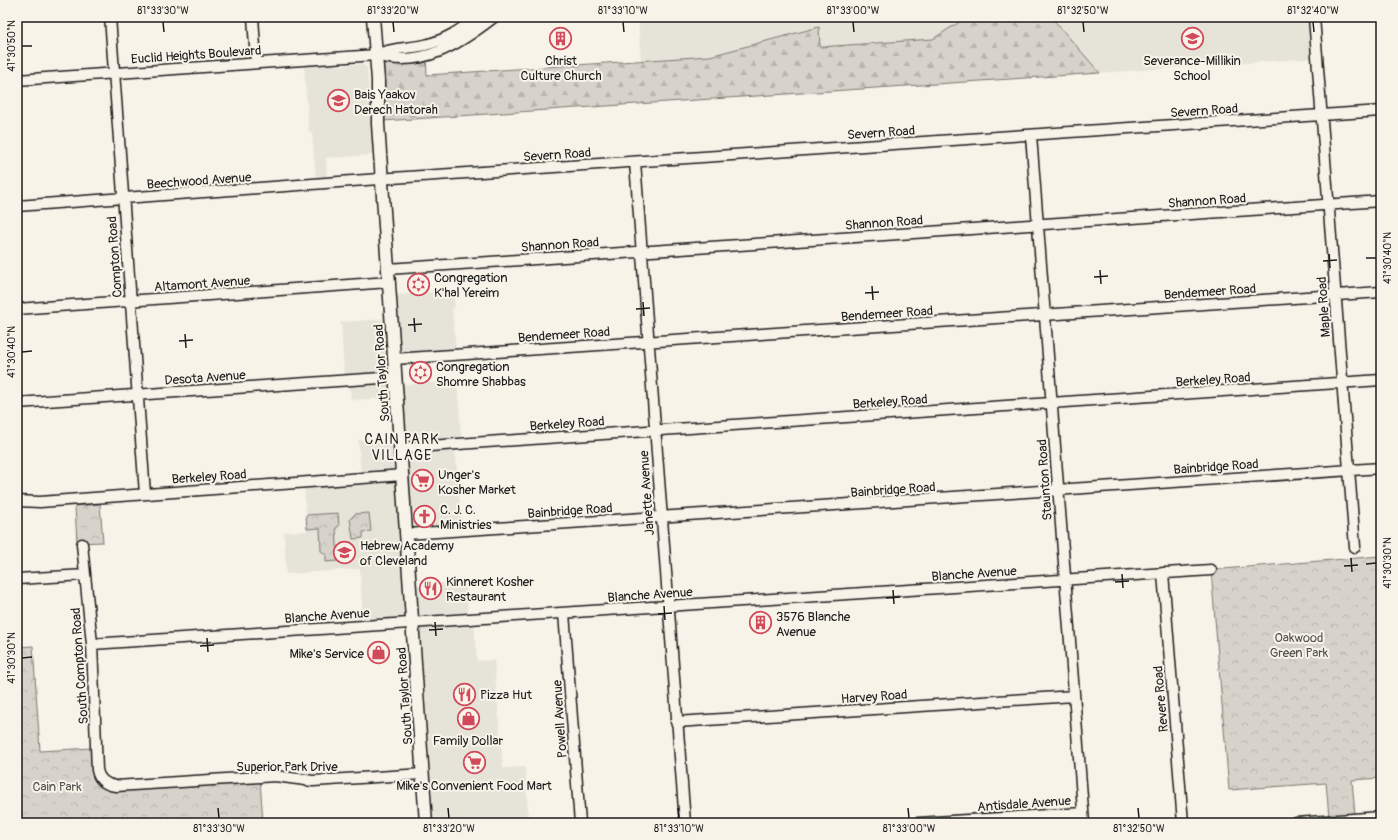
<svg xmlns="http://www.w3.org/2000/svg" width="1398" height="840" viewBox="0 0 1398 840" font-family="Pangolin,sans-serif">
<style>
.built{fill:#e6e3d9}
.forest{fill:url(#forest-firs);stroke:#7a7874}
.park{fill:url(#park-crowns);stroke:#7a7874}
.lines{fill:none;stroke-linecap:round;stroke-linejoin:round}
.minor-casing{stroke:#1c1c1c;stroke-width:13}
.major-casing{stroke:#1c1c1c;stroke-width:15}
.minor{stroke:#f7f3e8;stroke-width:10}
.major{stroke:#f7f3e8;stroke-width:12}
.ticks{fill:none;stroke:#1c1c1c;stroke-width:1.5}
.labels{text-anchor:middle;stroke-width:4;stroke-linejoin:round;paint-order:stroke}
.street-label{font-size:13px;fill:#1c1c1c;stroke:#f7f3e8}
.poi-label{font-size:13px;fill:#1c1c1c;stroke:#f7f3e8;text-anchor:start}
.park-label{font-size:13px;fill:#545351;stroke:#f7f3e8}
.neighbourhood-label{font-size:14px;letter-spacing:1px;fill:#1c1c1c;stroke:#f7f3e8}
.neatline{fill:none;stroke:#1c1c1c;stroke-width:1.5}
.ticks-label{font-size:10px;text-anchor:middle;fill:#1c1c1c}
</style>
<defs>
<pattern id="forest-firs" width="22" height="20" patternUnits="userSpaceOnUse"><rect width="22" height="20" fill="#d7d3cb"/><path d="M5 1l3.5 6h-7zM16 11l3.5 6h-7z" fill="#b8b5ae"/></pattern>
<pattern id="park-crowns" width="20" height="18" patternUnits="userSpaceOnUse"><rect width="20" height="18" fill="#d7d3cb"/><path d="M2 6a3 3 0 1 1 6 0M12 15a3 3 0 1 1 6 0" fill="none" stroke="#b8b5ae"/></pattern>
</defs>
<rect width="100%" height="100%" fill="#f7f3e8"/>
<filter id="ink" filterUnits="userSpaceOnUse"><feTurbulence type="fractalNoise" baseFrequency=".025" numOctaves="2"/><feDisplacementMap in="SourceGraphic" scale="8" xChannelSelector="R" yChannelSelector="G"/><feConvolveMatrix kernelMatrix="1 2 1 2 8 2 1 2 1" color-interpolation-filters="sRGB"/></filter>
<g filter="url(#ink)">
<path class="built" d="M638,17h329l3,40 -328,21z
M1314,17l3,41 -217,15 -49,-55z
M331,63l6,3 25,-2 5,4 6,87 -47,3 1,22 -11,1 -4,-48h-3l-5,-68z
M453,291l2,17 -3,1 4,41 -48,4 -5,-2 -3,-5 -4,-52z
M386,319l5,79 -40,2 -2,-25h-5l-3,-53z
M457,381l5,65 -7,1 7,80 -45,2 -5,-6 -10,-138z
M394,438l2,26 -3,6 -32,4 -3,-34z
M392,480l5,4 9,131 -5,4 -38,2 -3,-52 -74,5 -2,-42 23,-1 -3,-45z
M466,582l2,33 6,7 3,39 17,-1 9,108 22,-1 4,56h-95l-17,-238z"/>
<path class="forest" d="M967,17h84l49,56 -717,48 -7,-66h50l1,20 283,-19 109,-29 1,20 113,-8z"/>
<path class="park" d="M100,504l3,38 -26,1 -2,-37z
M338,513l1,13 -3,2 2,33 -12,1v-7l-5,-4 -1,-23 -13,1 -1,-14z
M369,513l2,18 -8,1v6l-10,1 -3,-20 5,-5z
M1381,556v222l-29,2 3,35 -26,2 -3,-34 -97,7 -18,-220z
M33,646l7,105 52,-3c1,14 -1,28 9,38l159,-6 3,43h-246v-176z"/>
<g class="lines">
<defs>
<path id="minor" d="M110,17l35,477
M253,17l3,45
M1314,17l41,530
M376,55c46,14 83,-11 118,-38
M17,80l359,-25c18,-8 31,-6 49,-10 21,-5 36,-15 52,-28
M1031,135l53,688
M635,162l50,661
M17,206l375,-28 989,-67
M388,269l993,-68
M17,309l372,-27
M394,359l987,-67
M17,403l379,-26
M401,448l980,-68
M17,501l23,1 363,-27
M407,534l974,-66
M82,544l10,100 5,126c2,10 9,15 19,16l159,-10 38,5 110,-7
M1163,573l20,250
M17,579l68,-4
M564,613l16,210
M92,644l1119,-74
M676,722l398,-26
M918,823l165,-10
M1296,823l85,-6"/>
<path id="major" d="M373,17l5,63v44l48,699"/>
</defs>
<use href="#minor" class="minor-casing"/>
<use href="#major" class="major-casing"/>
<use href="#minor" class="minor"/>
<use href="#major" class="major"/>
</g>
</g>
<path class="ticks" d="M163,22l1,10M393,22l1,10M623,22l1,10M853,22l1,10M1083,22l1,10M1313,22l1,10M22,46h10M1329,254l1,14M1366,258h10M1323,261l14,-1M1100,270l1,14M1094,277l14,-1M872,286l1,14M865,293l14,-1M643,302l1,14M636,309l14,-1M414,318l1,14M408,325l14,-1M185,334l1,14M179,341l14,-1M22,352l10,-1M1351,558l1,14M1366,564l10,-1M1344,566l14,-1M1122,574l1,14M1115,582l14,-1M893,590l1,14M886,598l14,-1M664,606l1,14M658,614l14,-1M435,622l1,14M429,630l14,-1M207,638l1,14M200,646l14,-1M22,658l10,-1M218,808l1,10M448,808l1,10M678,808l1,10M908,808l1,10M1138,808l1,10"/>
<defs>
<symbol id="building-ring" viewBox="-11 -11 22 22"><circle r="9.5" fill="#f7f3e8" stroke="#d1495b" stroke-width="1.5"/><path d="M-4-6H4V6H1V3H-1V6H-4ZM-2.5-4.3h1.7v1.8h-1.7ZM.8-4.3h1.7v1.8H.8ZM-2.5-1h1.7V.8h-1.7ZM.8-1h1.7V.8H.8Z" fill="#d1495b"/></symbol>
<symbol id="school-ring" viewBox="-11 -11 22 22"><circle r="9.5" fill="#f7f3e8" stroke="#d1495b" stroke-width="1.5"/><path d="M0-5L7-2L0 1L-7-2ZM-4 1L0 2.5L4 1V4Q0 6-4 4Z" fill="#d1495b"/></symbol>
<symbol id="synagogue-ring" viewBox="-11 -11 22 22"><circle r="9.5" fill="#f7f3e8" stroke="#d1495b" stroke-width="1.5"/><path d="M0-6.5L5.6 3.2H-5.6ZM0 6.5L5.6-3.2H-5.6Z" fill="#d1495b"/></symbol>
<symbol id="supermarket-ring" viewBox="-11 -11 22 22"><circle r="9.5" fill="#f7f3e8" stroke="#d1495b" stroke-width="1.5"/><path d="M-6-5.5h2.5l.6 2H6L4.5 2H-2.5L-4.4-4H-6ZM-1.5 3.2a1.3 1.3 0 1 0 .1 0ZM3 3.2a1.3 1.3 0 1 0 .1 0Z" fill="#d1495b"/></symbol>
<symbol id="church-ring" viewBox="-11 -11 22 22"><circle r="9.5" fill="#f7f3e8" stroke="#d1495b" stroke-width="1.5"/><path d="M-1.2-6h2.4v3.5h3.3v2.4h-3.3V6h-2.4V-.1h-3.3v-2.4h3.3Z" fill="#d1495b"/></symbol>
<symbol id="restaurant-ring" viewBox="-11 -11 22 22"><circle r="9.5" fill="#f7f3e8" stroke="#d1495b" stroke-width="1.5"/><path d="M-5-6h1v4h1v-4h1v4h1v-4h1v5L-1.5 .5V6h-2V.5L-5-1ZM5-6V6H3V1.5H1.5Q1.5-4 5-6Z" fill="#d1495b"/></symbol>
<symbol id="shop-ring" viewBox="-11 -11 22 22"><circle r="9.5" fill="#f7f3e8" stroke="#d1495b" stroke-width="1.5"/><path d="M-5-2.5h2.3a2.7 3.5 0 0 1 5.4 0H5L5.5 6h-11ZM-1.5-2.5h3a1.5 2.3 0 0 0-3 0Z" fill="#d1495b"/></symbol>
</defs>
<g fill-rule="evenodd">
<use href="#building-ring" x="548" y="26" width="25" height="25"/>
<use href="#school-ring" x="1180" y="26" width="25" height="25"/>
<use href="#school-ring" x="326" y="88" width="25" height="25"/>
<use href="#synagogue-ring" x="406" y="272" width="25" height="25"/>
<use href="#synagogue-ring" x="408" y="360" width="25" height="25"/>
<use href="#supermarket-ring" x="410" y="468" width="25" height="25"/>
<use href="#church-ring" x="412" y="504" width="25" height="25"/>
<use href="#school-ring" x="332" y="540" width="25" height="25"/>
<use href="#restaurant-ring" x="418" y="576" width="25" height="25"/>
<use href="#building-ring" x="748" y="610" width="25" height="25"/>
<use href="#shop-ring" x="366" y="640" width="25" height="25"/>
<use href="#restaurant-ring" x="452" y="682" width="25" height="25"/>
<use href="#shop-ring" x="456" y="706" width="25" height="25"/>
<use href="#supermarket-ring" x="462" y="750" width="25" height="25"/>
</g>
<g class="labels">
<g class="street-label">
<text transform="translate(196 54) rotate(-4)" y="5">Euclid Heights Boulevard</text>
<text transform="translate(1204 110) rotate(-4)" y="5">Severn Road</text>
<text transform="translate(881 132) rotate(-4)" y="5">Severn Road</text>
<text transform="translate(557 154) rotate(-4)" y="5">Severn Road</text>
<text transform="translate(199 180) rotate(-4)" y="5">Beechwood Avenue</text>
<text transform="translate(1207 200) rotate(-4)" y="5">Shannon Road</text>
<text transform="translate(884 222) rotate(-4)" y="5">Shannon Road</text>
<text transform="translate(560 244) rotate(-4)" y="5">Shannon Road</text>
<text transform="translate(114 257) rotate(-94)" y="5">Compton Road</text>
<text transform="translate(202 283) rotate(-4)" y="5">Altamont Avenue</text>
<text transform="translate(1210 291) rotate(-4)" y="5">Bendemeer Road</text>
<text transform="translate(1323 307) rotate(-94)" y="5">Maple Road</text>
<text transform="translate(887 313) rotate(-4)" y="5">Bendemeer Road</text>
<text transform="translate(564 334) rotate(-4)" y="5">Bendemeer Road</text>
<text transform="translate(381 373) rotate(-94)" y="5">South Taylor Road</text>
<text transform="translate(205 377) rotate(-4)" y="5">Desota Avenue</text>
<text transform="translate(1213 379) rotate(-4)" y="5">Berkeley Road</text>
<text transform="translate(890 401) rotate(-4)" y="5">Berkeley Road</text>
<text transform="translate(567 423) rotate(-4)" y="5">Berkeley Road</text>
<text transform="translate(1216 466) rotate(-4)" y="5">Bainbridge Road</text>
<text transform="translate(209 476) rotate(-4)" y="5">Berkeley Road</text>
<text transform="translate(1044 480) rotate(-94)" y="5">Staunton Road</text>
<text transform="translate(893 489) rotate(-4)" y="5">Bainbridge Road</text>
<text transform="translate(646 493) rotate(-94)" y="5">Janette Avenue</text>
<text transform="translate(570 510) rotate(-4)" y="5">Bainbridge Road</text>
<text transform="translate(974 573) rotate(-4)" y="5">Blanche Avenue</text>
<text transform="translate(650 594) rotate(-4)" y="5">Blanche Avenue</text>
<text transform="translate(327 615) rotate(-4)" y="5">Blanche Avenue</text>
<text transform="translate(79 666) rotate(-94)" y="5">South Compton Road</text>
<text transform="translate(404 696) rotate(-94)" y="5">South Taylor Road</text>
<text transform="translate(874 696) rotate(-4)" y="5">Harvey Road</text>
<text transform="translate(1160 699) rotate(-95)" y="5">Revere Road</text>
<text transform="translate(559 719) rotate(-94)" y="5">Powell Avenue</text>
<text x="287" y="771">Superior Park Drive</text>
<text transform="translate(1024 803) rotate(-4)" y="5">Antisdale Avenue</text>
</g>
<g class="poi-label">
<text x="561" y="65" text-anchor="middle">Christ<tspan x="561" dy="15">Culture Church</tspan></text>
<text x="1192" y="65" text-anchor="middle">Severance-Millikin<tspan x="1192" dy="15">School</tspan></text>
<text x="354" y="99">Bais Yaakov<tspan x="354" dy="15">Derech Hatorah</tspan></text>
<text x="434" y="282">Congregation<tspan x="434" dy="15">K'hal Yereim</tspan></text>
<text x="436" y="371">Congregation<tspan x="436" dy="15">Shomre Shabbas</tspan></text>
<text x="438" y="479">Unger's<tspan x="438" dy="15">Kosher Market</tspan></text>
<text x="440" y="514">C. J. C.<tspan x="440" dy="15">Ministries</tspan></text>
<text x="360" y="550">Hebrew Academy<tspan x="360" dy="15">of Cleveland</tspan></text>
<text x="446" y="586">Kinneret Kosher<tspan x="446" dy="15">Restaurant</tspan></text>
<text x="776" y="621">3576 Blanche<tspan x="776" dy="15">Avenue</tspan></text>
<text x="364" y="658" text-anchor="end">Mike's Service</text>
<text x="480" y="699">Pizza Hut</text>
<text x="468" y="745" text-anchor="middle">Family Dollar</text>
<text x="474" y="790" text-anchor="middle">Mike's Convenient Food Mart</text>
</g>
<g class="park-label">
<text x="1299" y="642">Oakwood<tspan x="1299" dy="15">Green Park</tspan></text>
<text x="57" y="791">Cain Park</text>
</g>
<g class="neighbourhood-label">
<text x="402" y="444">CAIN PARK<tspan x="402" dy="16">VILLAGE</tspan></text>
</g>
</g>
<rect width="1398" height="840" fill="none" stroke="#f7f3e8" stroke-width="44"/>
<rect x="22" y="22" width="1354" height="796" class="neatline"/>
<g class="ticks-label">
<text x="163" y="14">81°33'30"W</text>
<text x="393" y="14">81°33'20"W</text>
<text x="623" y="14">81°33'10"W</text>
<text x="853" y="14">81°33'00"W</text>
<text x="1083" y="14">81°32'50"W</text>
<text x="1313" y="14">81°32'40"W</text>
<text transform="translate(11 46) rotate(-90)" y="4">41°30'50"N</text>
<text transform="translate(1387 258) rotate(-90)" y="4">41°30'40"N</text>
<text transform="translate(11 352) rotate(-90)" y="4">41°30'40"N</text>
<text transform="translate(1387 563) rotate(-90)" y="4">41°30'30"N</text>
<text transform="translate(11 658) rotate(-90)" y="4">41°30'30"N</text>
<text x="219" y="832">81°33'30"W</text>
<text x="449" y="832">81°33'20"W</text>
<text x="679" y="832">81°33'10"W</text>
<text x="909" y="832">81°33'00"W</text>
<text x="1139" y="832">81°32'50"W</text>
</g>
</svg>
